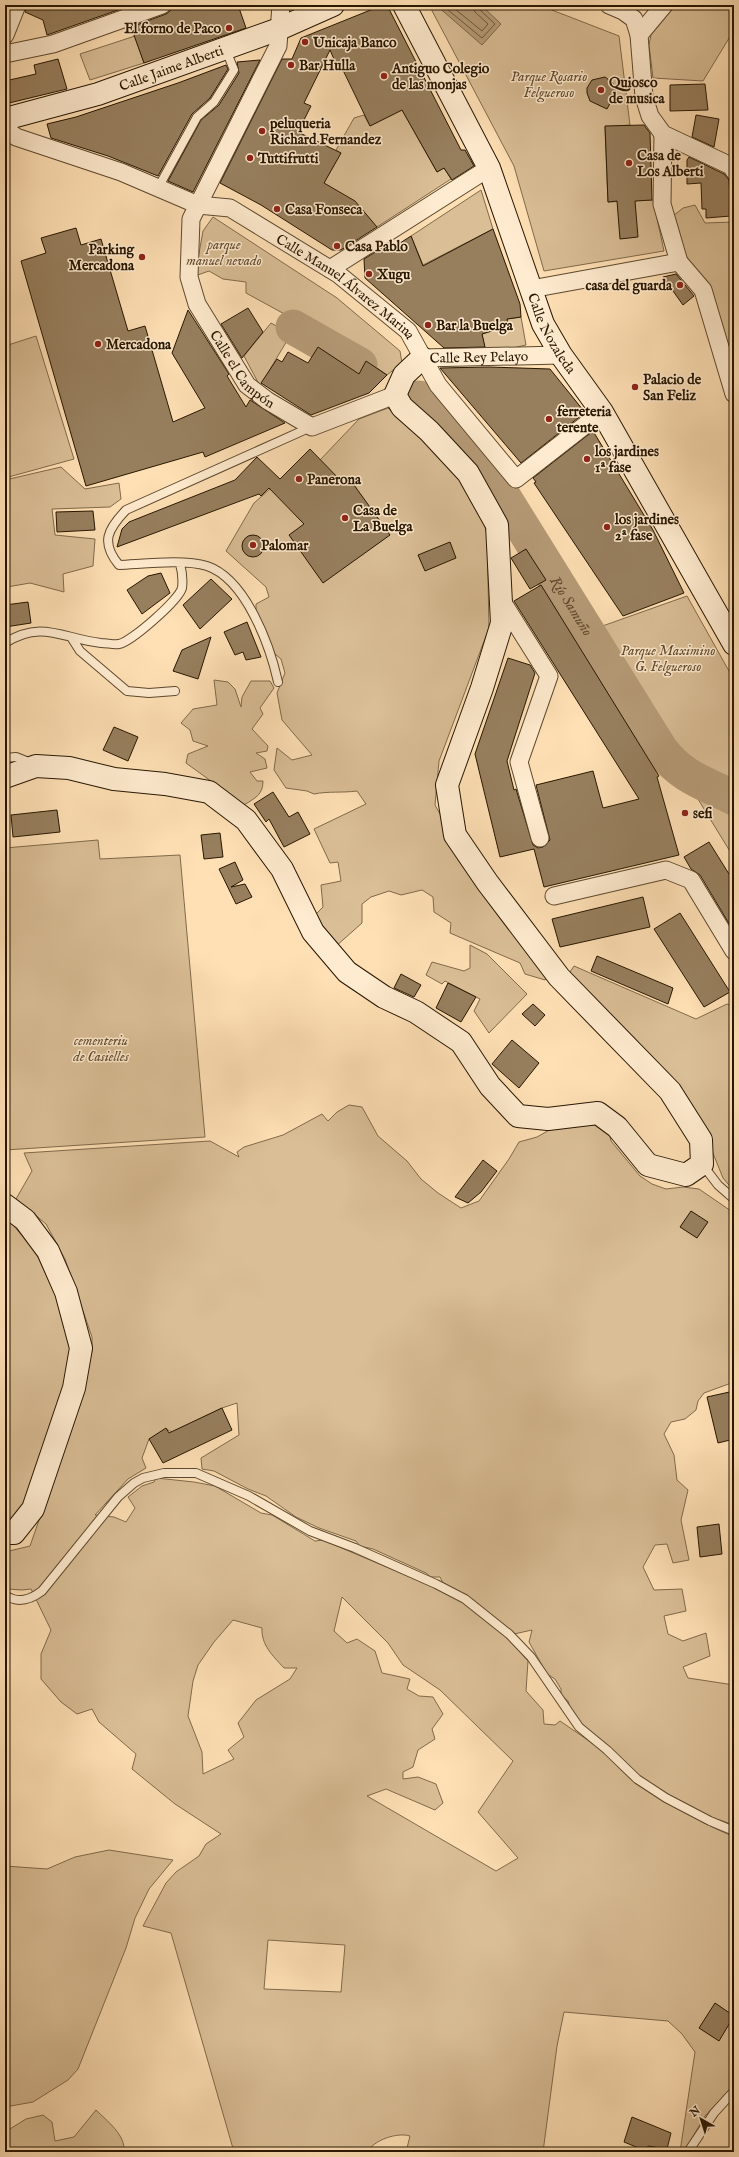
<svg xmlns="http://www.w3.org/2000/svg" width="739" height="2157" viewBox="0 0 739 2157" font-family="'IM FELL English',serif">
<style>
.green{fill:#dabe96;stroke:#806a4b;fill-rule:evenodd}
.water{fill:#b69b77;stroke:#7d6647}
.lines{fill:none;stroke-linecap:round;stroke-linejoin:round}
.shore{stroke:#6e583c;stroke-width:1}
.river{stroke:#b69b77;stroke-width:35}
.building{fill:#977f5e;stroke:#271600}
.lane-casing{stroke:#5d482d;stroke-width:10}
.street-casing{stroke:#5d482d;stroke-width:19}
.secondary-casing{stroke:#271600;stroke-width:24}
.lane{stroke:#ffebcf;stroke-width:8}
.street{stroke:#ffebcf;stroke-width:17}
.secondary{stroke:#ffebcf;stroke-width:22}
.poi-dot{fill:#8f2418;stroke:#ffebcf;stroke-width:1.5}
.labels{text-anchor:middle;stroke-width:3;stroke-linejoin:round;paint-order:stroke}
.poi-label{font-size:14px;font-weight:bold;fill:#271600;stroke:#ffebcf;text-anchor:start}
.street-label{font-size:14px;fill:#271600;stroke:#ffebcf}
.park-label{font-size:14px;font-style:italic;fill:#5d482d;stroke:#ffebcf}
.water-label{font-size:15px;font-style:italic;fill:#604b30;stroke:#ffebcf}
</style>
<rect width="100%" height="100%" fill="#ffe0b5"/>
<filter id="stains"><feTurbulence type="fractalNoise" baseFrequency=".005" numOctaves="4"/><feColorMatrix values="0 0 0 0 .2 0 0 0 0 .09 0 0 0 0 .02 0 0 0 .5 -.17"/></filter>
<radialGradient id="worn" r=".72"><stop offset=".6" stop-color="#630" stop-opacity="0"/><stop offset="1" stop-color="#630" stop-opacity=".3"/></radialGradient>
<path class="green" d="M429,5h110l80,31 11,89 -25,2 3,75 45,-2 11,51 -120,20 -30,-105z
M676,5h58v25l-31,51 -50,-3 -4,-33 2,-10z
M135,36l9,27 -54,17 -10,-26z
M402,110l35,62 7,-4 7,11 -74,48 -53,-44 17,-30 -5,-3 18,-32 10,-3 6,11z
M481,190l12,39 -70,36 -12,-29z
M695,205l10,18 29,-1v152l-51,-117 -10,-41 10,-8z
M213,217l124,81 63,53 2,12 -15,12 -35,-24 -106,-58v-11l-23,-3 -14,-8 -14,5 8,-45z
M521,317l5,28 -40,9 -4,-20 25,-8v-7z
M271,323l20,11 -31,52 -16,-30z
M36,336l38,123 -69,19v-132z
M388,408c35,34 89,76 99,126l2,94 -50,133 -4,44 30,54 84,116 -4,5 -20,-6 -5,-11 -70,-30 1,-10 -17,-11 -1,-15 -11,-7 -21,5 -12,-4 -18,6 -9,7v19l-27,24 -20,-32 8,-8 -2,-22 20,-4 -3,-19 -8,1 -16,-34 52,-25 -9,-13c-15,2 -28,0 -43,3l-7,-3 -21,-3 -12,-18 3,-22 15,12 20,-5 -30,-35 -5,-27 8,-20 -4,-14 -6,-5 -19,-41v-9l13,-7 -3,-10 -40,-36 28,-48 16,-14 58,-21 -8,-8 39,-41z
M61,467l24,22 34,-6 2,16 -11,8 -58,2 3,26 40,4 -2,27 -30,8 1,18 -34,-9 -23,4 -2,3v-110z
M687,596l47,84v104l-42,-12 -19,-16 -79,-127z
M214,680l14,2 7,7 6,18 1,-10 9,-16h19l4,7 -14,20 3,6 -11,15 16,17 -1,5 -11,2 9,6 2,9 -17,4 7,9h6c0,14 -8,17 -19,24l-58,-42 2,-9 20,-8 -15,-5 -3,-11 -9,-7 12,-14 24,-4z
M690,786l44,14v58z
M98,840l2,19 80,-4 25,282 -200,13v-302z
M470,945l17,9 40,40 -38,39 -15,-22 6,-12 -35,-18 -3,3 -16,-9 6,-13 32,9 6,-3z
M574,966l122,53 31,-15 7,3v184l-11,-13 -17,-42 -136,-164z
M349,1105l13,2 16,29 29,25 14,18 17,14 23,15 18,-7 30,-42 10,-17 18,-5 16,-9 37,-9 18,10 3,12 29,35 12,8 14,5 17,-2 16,2 35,24v169l-30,11 -6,8 -2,9 -11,9 -14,3 -7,12 10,21 3,25 11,10 -7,30 8,40 -16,3 -6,-19 -12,1 -12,22 11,23 28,-1 4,22 -22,5 4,18 15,7 23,-8 4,23 -27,11 5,11 46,7v140l-20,-7 -4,8 24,11v248l-29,31 -21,36h-4l15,-100 -13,-18 -14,-13 -104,-9 -7,34 -14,106h-137l4,-16c-13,-4 -36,4 -43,16h-133l-63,-219 -28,-7 23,-43 10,-11 23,-16 7,-12 15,-10 -46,-30 -43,-35 4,-15 -37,-32 -7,-13 -15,5 -16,-12 -20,-23v-25l10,-24 -20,-41 -9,1 -14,-1 -3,-5v-32l25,-6 37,-106 25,-88v-15l-27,-78 -19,-35 -30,-25 16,-28 -8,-18 186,-12 29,16 -2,-5 7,-5 39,-12 39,-21 6,7 9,-9zM237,1403l2,32 -38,23 1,11 12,2 34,18 18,7 30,21 23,11 37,13 4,5 13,3 53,24 5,4h9l3,6 29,16 42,35 18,-4 -3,12 18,32 8,5 6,10v6l7,6 3,9 11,15 15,12 -5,6 -32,-22 -5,4 -11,-1 -1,-14 -17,-19 2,-30 -23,-26 -39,-32 -28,-14 -115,-49 -8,1 -43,-26 -11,-2 -46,-27 -21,-4 -38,-4 -2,4 -12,4 -14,11 7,11 -9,14 -12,-5 -19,-2 33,-36 18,-11 -4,-10 7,-19 17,-10 6,3 50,-24zM342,1597l46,46 15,22 37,25 73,71 -35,51 40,46 -22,13 -129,-75 19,-7 49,21 8,-7 -7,-19 -18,-7 -15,2v-7l10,-5 5,-17 17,-11 -3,-10 11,-15 -10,-17 -14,-1 -12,-7 3,-10 -28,-6 -7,-22 -18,-12 -10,4 -13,-12zM233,1620l29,8c-1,17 11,28 22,40h13l-7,11 -34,21 -18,23 6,14 -16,13 6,9 -31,15 -1,-22 -14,-36 5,-35 5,-16 16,-23zM268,1940l77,5 -4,47 -77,-3z
M5,1218l8,7 22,26 22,47 15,42 -4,37 -44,128 -19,23z
M109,1850l64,10 -24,29 -14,29 -9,30 -48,121 -10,11 -35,22 -28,5v-241l42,3 28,-12z
M96,2110c11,11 30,25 28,42h-119v-20l21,-13 17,-4 9,7 3,19 19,-4z"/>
<path class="water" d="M436,5h45l20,19 -19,21z"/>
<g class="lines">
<path class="shore" d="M442,5l40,33 13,-14 -16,-15 -1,-4
M450,5l32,26 6,-7 -13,-12 -2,-7"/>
<g class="river">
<path d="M293,327l67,38"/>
<path id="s1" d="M419,398l14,12 59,68 169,272c23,29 42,32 73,48"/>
</g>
</g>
<path class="building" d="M27,5h105l-85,30 -4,-15 -18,-8z
M172,5h66l8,23 -102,35 -13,-36 35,-13 4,-3z
M378,7l11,2 72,141h4l9,16 -22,14 -8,-12 -7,4 -35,-62 -32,16 -30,-62 -3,2 -7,-16 -26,53 7,3 -13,26 43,21 -17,30 31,18 22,26 -36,23h-9l-71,-45 -41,-22 62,-124h10l9,-21z
M58,59l9,30 -62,15v-23l31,-7 -2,-9z
M260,60l-67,132 -25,-11 33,-61 18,-15 20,-32 -2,-11z
M226,65l2,4 -18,29 -18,16 -34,62 -50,-20 -57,-18 -4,-14 29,-7 102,-34z
M605,77l8,6 3,9 -9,17 -17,-8 -3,-8v-5l5,-8z
M705,84l3,26 -38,1v-26z
M696,115l23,4 -5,28 -22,-10z
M644,125l6,8 2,67 -17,1 3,36 -18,2 -3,-38 -9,1 -3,-76z
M689,157l35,17 5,6 2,36 -25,2v-9h-4l-1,-26 -14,1v-24z
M76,228l5,17 20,-6 27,92 17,-5 28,96 32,-14 -33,-55 16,-43 41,64 -2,2 19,31 4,-7 35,23 -80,34 -2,-5 -117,34 -65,-225 25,-8 -5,-15z
M493,229l27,75 1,13 -14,2 1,7 -26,8 3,13 -41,1 -79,-70 -1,-19 26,-16 4,4 17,-11 12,30z
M676,274l18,22 -11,9 -20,-28z
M248,308l15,24 -21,26 -21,-34z
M318,347l41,27 7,-13 21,14 -18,18 -58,22 -50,-32 16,-24 5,3 6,-10 20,11z
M489,367l61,2 33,41v4l-62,49 -81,-95z
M593,431l60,99 31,63 -61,23 -89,-133 2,-1 -3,-4z
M310,449l33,34 6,-5 41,57 -67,48 -34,-48 15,-11 -35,-36 -8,8 -2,-2 -142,53 5,-18 7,-7 106,-42 22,-23 23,22z
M93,511l2,19 -38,2 -1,-20z
M242 546a11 11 0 1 1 22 0a11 11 0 1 1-22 0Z
M450,542l6,16 -31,13 -7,-16z
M526,549l20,31 -16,9 -19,-31z
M161,573l9,20 -28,21 -15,-24 21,-14z
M211,579l21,20 -32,30 -17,-24z
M541,585l118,191 -2,1 22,78 -135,32 -10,-38 -34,8 -25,-103 33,-96 22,7 5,8 -28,88 7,29 2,-1 17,56 5,3 5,-1 7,-7 -14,-55 57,-14 10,37 36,-9 -125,-198z
M28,602l3,21 -26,4v-22z
M247,622l14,35 -15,3 -3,-8 -8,3 -11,-23z
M211,637l-13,42 -25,-8 9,-21z
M114,727l24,10 -10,24 -25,-11z
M273,792l16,25 9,-5 12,22 -26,13 -15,-28 -3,3 -12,-18z
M57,810l3,22 -47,5 -2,-22z
M220,833l3,24 -19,2 -3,-24z
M709,842l25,40v50l-34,-57 -9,-6 -7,-12z
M235,862l8,18 -12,7 14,-3 7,13 -16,7 -17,-35z
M643,897l7,30 -90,20 -8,-28z
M680,913l50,79 -26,15 -50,-78z
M597,956l76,32 -5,16 -77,-33z
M401,974l20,11 -7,12 -20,-9z
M448,983l28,14 -15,25 -25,-14z
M533,1004l12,11 -10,11 -13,-12z
M512,1040l27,23 -20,25 -27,-24z
M483,1160l14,11 -16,21 -13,11 -13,-6z
M691,1211l17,11 -11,16 -17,-11z
M734,1391v48l-16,4 -11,-46z
M222,1408l10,22 -69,33 -14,-24 17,-11 3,5z
M719,1524l3,30 -22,3 -3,-30z
M715,2003l19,13 -15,25 -20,-13z
M632,2117l39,16 -4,16 -19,-3 -2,5 -22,-9z"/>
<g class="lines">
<defs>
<path id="lane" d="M158,188l39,-71 17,-15 20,-32 -8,-20
M71,637l9,14 47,40 22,2 26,-2
M5,643c37,-24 58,-4 96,0 6,0 13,2 18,1 12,-2 60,-44 63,-56 1,-8 0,-17 -2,-24
M278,682c-8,-36 -32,-103 -71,-116 -23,-7 -64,-2 -88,-1 -19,-23 -11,-36 7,-55l185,-83
M5,758l11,-1 15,6
M702,1164l16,21 16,14
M5,1595c13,9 25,5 37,-4l76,-94 16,-14 9,-5 21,-5h32l53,23 61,35 45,17 81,36 29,15 44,35 22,23 48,70 28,23 30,29 29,19 44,23 24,10
M688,2152l26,-39 20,-22"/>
<g id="street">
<path id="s2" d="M281,5l-3,41 -87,173 -2,58 8,27 50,81 21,16 44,26 83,-32"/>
<path d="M609,5l14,6 11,8 5,16 5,62 6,19 13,18 68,32 3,5"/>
<path d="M5,35l12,-30"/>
<path d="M639,35l25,-30"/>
<path d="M5,54l48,-10 109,-39"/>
<path id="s3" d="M5,128l11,9 105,35 77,33 32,3 108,66 70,57 30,54 78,94 86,-67"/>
<path d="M663,134l-1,70 17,58 24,28 31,104"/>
<path d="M330,269l159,-101"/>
<path d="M531,289l148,-27"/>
<path id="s4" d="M422,358l139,-3"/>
<path d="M500,598l49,78 -30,86 21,76"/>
<path d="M554,896l112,-26 25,10 43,71"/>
</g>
<g id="secondary">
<path id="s5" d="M404,5l85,163 54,156 18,31 41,57 132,232"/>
<path id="s6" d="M5,119l93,-25 181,-65 54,-24"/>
<path d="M5,777l31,-11 33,2 45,11 51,5 44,8 37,28 36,49 31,63 34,40 37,25 32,15 45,30 29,44 28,30 30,3 50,-6 19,14 31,38 38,10 16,-11 -1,-24 -31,-49 -111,-114 -72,-95 -32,-47 -8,-50 35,-97 20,-65 -5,-98 -29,-52 -39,-42 -27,-24 -7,-12 9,-20 18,-17"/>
<path d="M5,1205l20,15 23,31 18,41 15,56 -7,40 -41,121 -19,24h-9"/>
</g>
</defs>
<use href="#lane" class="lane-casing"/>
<use href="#street" class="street-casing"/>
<use href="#secondary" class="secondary-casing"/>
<use href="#lane" class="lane"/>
<use href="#street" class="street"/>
<use href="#secondary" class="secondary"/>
</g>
<g class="poi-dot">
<circle cx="229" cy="28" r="4"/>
<circle cx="305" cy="42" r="4"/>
<circle cx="291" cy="65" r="4"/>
<circle cx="384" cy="76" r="4"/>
<circle cx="601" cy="90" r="4"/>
<circle cx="262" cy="131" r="4"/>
<circle cx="250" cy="158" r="4"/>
<circle cx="629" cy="163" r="4"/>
<circle cx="277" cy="209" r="4"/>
<circle cx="337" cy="246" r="4"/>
<circle cx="142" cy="257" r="4"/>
<circle cx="369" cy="274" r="4"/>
<circle cx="680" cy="285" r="4"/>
<circle cx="428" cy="325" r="4"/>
<circle cx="98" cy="344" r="4"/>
<circle cx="635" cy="387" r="4"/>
<circle cx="549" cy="419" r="4"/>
<circle cx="587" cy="459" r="4"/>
<circle cx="299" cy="479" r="4"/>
<circle cx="345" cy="518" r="4"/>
<circle cx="607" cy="527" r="4"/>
<circle cx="253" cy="545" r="4"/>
<circle cx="685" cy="813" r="4"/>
</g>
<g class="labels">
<g class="poi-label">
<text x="221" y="33" text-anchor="end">El forno de Paco</text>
<text x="313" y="47">Unicaja Banco</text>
<text x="299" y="70">Bar Hulla</text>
<text x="392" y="73">Antiguo Colegio<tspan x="392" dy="16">de las monjas</tspan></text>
<text x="609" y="87">Quiosco<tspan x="609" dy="16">de musica</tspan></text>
<text x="270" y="128">peluqueria<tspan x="270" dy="16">Richard Fernandez</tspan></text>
<text x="637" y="160">Casa de<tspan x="637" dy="16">Los Alberti</tspan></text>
<text x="258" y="163">Tuttifrutti</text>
<text x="285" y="214">Casa Fonseca</text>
<text x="345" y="251">Casa Pablo</text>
<text x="134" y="254" text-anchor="end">Parking<tspan x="134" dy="16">Mercadona</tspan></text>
<text x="377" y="279">Xugu</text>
<text x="672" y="290" text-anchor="end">casa del guarda</text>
<text x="436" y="330">Bar la Buelga</text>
<text x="106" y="349">Mercadona</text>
<text x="643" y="384">Palacio de<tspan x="643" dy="16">San Feliz</tspan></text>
<text x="557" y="416">ferreteria<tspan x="557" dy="16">terente</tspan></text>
<text x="595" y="456">los jardines<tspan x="595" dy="16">1ª fase</tspan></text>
<text x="307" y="484">Panerona</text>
<text x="353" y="515">Casa de<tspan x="353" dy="16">La Buelga</tspan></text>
<text x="615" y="524">los jardines<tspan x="615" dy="16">2ª fase</tspan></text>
<text x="261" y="550">Palomar</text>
<text x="693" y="818">sefi</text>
</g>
<g class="street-label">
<text dy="5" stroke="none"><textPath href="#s6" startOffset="174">Calle Jaime Alberti</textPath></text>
<text dy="5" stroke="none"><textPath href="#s3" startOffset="381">Calle Manuel Álvarez Marina</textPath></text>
<text dy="5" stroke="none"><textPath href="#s5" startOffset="361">Calle Nozaleda</textPath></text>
<text dy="5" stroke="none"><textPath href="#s4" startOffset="57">Calle Rey Pelayo</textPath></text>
<text dy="5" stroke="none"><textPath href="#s2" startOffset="401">Calle el Campón</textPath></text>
</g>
<g class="park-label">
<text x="549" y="81">Parque Rosario<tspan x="549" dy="16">Felgueroso</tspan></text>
<text x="224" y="249">parque<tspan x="224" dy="16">manuel nevado</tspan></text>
<text x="668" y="655">Parque Maximino<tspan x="668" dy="16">G. Felgueroso</tspan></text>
<text x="101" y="1045">cementeriu<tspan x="101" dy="16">de Casielles</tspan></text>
</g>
<g class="water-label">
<text dy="5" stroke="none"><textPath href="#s1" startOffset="259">Río Samuño</textPath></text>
</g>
</g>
<rect width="739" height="2157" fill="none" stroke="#ffe0b5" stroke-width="20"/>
<rect x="6" y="6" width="727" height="2145" fill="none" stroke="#271600" stroke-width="2"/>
<rect x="10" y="10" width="719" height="2137" fill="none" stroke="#271600"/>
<g transform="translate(701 2119) rotate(321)" stroke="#ffebcf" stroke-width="3" paint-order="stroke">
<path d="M0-3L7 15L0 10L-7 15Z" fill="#271600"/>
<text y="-6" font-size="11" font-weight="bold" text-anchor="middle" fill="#271600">N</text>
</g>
<rect width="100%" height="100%" filter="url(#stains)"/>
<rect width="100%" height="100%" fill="url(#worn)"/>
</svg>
